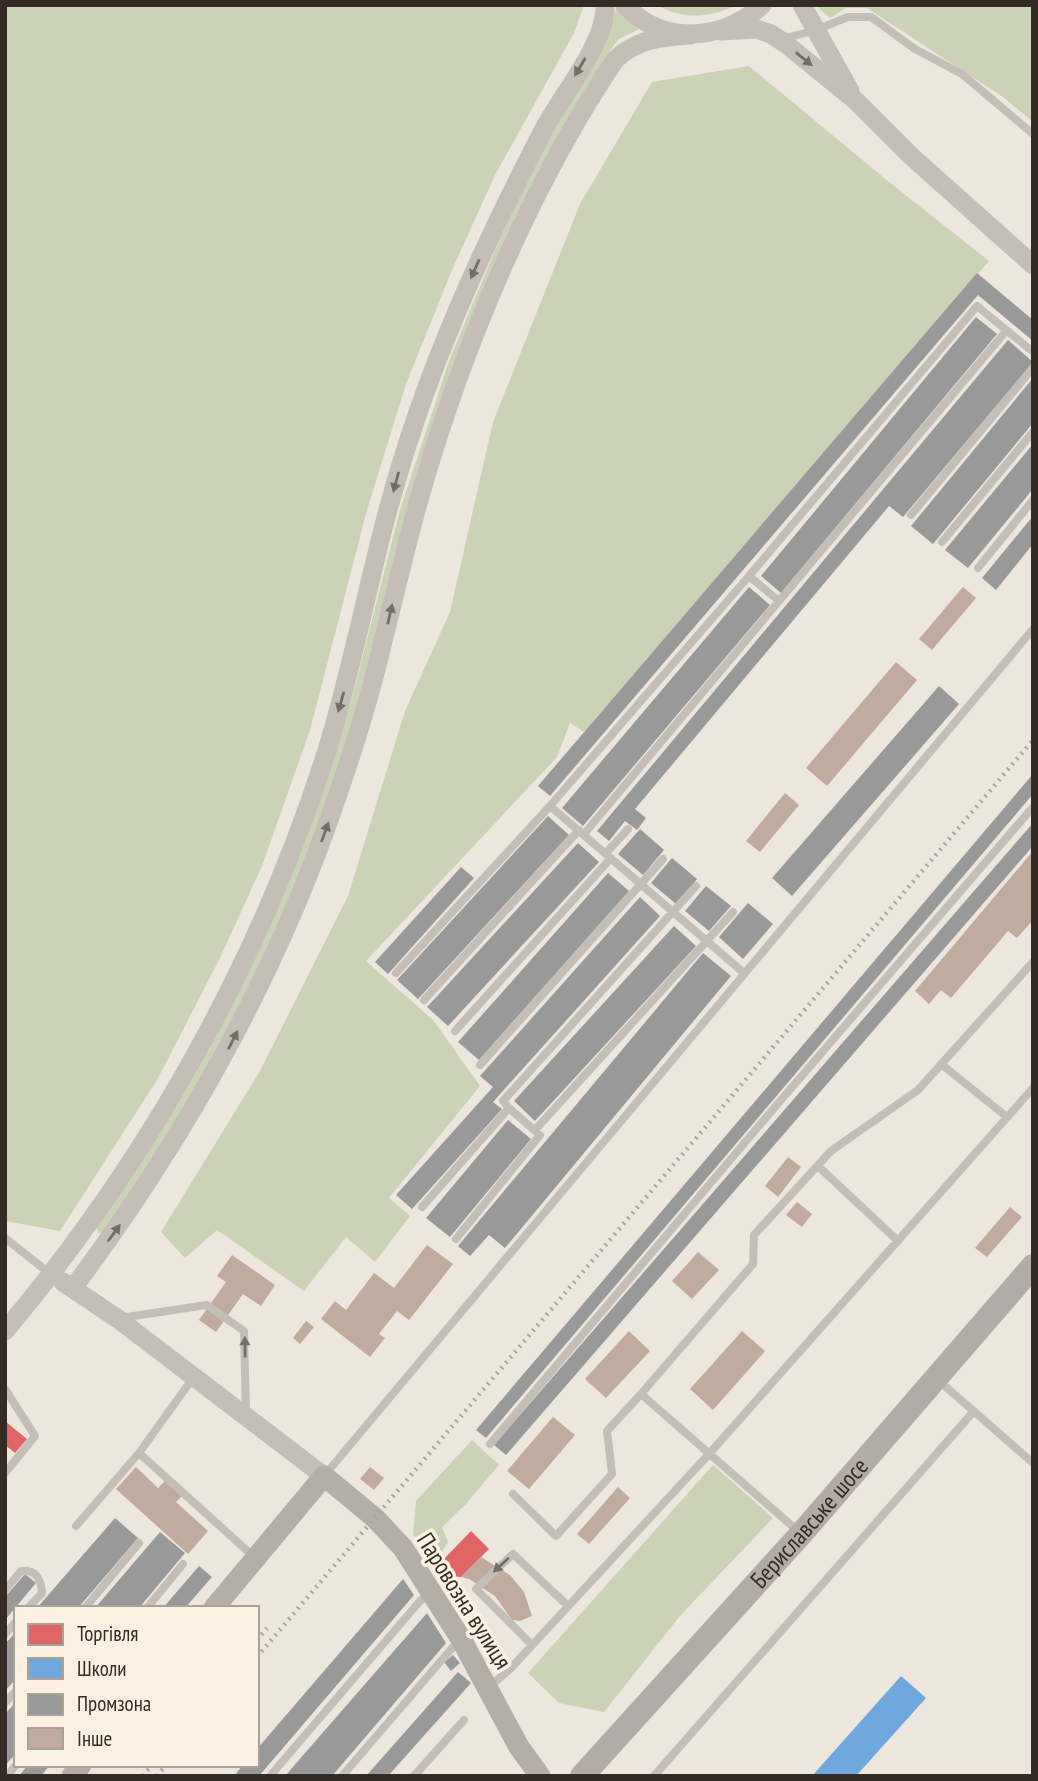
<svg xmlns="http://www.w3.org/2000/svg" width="1038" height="1781" viewBox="0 0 1038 1781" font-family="'PT Sans Narrow',sans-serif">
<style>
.green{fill:#cbd2b6}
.shops{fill:#e06666}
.schools{fill:#6fa8dc}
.industry{fill:#999}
.building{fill:#c1aa9e}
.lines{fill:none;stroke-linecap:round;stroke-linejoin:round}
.service{stroke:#c4beb7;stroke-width:8}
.tertiary{stroke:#c4beb7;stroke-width:19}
.secondary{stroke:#b5aea7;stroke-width:21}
.primary{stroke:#b3aca6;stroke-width:24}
.rail{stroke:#aca6a1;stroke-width:4.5;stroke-dasharray:2 5;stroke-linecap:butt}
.oneway{fill:#756d67}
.labels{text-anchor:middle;stroke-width:7;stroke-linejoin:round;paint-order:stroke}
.street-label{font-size:24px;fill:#352b25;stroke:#faf1e3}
</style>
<rect width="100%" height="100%" fill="#ece6dd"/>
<path class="green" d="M5,5h579l-10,28 -79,142 -43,95 -46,114 -39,126 -57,220 -48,136 -43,94 -62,120 -97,151 -55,-10z
M617,5l29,21 -27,13 -8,10 -23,38 -67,125 -148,445 -48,155 -72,174 -68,122 -82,124 -4,1 -3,-6 82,-123 30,-52 45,-89 84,-217 15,-48 48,-188 49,-149 47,-113 40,-87 73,-127z
M657,5h79c-24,13 -55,15 -79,0z
M815,5h218v117l-30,-25 -136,-89h-21l-16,10z
M749,66l140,116 100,79 -405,471 -14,-9 -13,34 -191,204 68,60 46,65 -91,112 21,18 -35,46 -29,-25 -42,54 -87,-61 -32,28 -24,-26 99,-161 88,-175 57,-185 45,-99 43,-190 87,-218 72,-122z
M472,1440l27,25 -34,40 -23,22 6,15 -9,15 -26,-22 3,-34z
M713,1465l60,53 -94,99 -75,95 -45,-9 -31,-30z"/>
<path class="shops" d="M5,1421l22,18 -12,14 -10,-8z
M471,1531l18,18 -28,28 -11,-1 -7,-6 1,-11z"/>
<path class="schools" d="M901,1676l25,22 -70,78h-44z"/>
<path class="industry" d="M977,273l56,47v21l-55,-46 -428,501 -12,-10z
M976,317l21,17 -216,259 -20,-17z
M1008,340l25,22 -130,155 -14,-11 -254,303 11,9 -9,12 -12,-9 -16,20 -12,-10z
M1033,378v45l-100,121 -22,-18z
M1033,444v45l-65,79 -23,-18z
M1033,516v28l-37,46 -14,-12z
M749,587l21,18 -187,221 -21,-18z
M939,686l20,18 -167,192 -20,-18z
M1033,774v20l-547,644 -10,-8z
M548,816l21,19 -151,164 -21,-19z
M1033,823v23l-527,609 -12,-10z
M640,829l24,21 -21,25 -25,-21z
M578,843l21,19 -151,164 -21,-19z
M672,858l25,21 -21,25 -25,-21z
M461,867l13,11 -86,96 -13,-12z
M608,873l21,18 -150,169 -21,-18z
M706,886l25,20 -22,25 -24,-20z
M640,897l20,19 -167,186 9,7 -90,100 -16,-14 97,-108 -13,-11z
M748,903l25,21 -30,35 -24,-22z
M674,926l22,20 -161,175 -21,-20z
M703,953l28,23 -226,272 -16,-13 -19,21 -12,-10z
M508,1120l23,19 -81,98 -24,-19z
M115,1518l23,20 -60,70h-41z
M160,1532l25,21 -46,55h-44z
M199,1566l13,11 -27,31h-22z
M25,1574l11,9 -31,37v-23z
M403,1579l11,16 -155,181h-25l9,-11h14v-16z
M427,1613l19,30 -114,133h-47z
M16,1632v47l-11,12v-47z
M453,1655l7,8 -9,8 -7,-9z
M458,1672l13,11 -83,93h-22z
M16,1702v51l-11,13v-52z
M28,1765h22l-9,11h-22z"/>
<path class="building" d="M963,587l13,11 -44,52 -13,-11z
M896,662l21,18 -90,106 -21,-18z
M785,793l14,12 -39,47 -14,-11z
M1033,851v69l-16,18 -9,-7 -57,67 -10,-8 -12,14 -14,-13z
M788,1157l13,10 -23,30 -13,-11z
M797,1202l15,12 -10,13 -16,-12z
M1010,1207l12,10 -35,40 -12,-9z
M427,1245l26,19 -44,56 -12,-9 -18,23 6,4 -15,19 -49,-38 14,-18 11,9 28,-37 20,15z
M698,1252l21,18 -27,29 -20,-18z
M232,1255l43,30 -14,21 -18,-12 -27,38 -17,-12 27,-38 -9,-6z
M306,1321l8,6 -14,17 -7,-6z
M629,1331l21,20 -44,47 -21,-19z
M742,1331l23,20 -52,59 -23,-21z
M553,1417l22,18 -46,54 -22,-18z
M136,1467l22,21 7,-7 17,15 -6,6 32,29 -20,23 -72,-65z
M370,1467l14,11 -10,12 -14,-11z
M618,1487l12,11 -41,46 -12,-10z
M481,1557l29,18 14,17 8,24 -12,5 -8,-1 -17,-24 -26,-17 -8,-2z"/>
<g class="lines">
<path class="service" d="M782,39l34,-9 32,-13h23l44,32 47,25 71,60
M911,515l122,-147
M942,542l91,-110
M978,568l55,-68
M749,576l228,-270 56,46
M779,601l227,-270
M584,834l195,-233 -30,-25 -199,230 194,167
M606,853l22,-24
M396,973l154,-167
M424,1000l155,-170
M455,1031l156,-173
M941,1064l66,53
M480,1065l183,-206
M535,1130l198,-218
M818,1166l80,75
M422,1207l87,-99 -6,-7 193,-215
M5,1238l44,35
M456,1239l84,-104 -31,-27
M120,1318l87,-13 37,26 2,81
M193,1378l-54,75 114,103
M938,1380l95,83
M5,1389l30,47 -30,37
M490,1444l279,-330 264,-307
M324,1476l709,-847
M513,1494l43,42 56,-62 -5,-43 34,-37
M76,1526l63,-73
M799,1532l-158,-138 112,-130 1,-29 77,-84 87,-61 115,-128
M5,1590l16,-19c15,-2 20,8 21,22l-14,15
M85,1608l54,-65
M147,1608l36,-44
M5,1634l11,-12
M532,1645l-56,-56 37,-35 55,52
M488,1688l23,-20 198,-214 324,-366
M5,1703l11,-12
M7,1776l9,-11
M270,1776l150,-175 9,-7
M342,1776l117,-136
M414,1776l50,-56
M654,1776l320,-365"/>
<path class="tertiary" d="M625,5c37,41 99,36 137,0
M802,5l48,86
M721,31l35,-2 15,5 15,10 70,57 55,55 122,109
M63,1282l55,37 206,157
M73,1288c113,-151 205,-315 265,-494 18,-52 34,-104 46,-157 13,-50 24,-101 39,-151 42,-144 108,-301 192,-426 21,-21 46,-23 75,-25
M5,1331c144,-172 256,-370 323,-584 22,-73 37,-148 56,-222 19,-74 44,-146 74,-216 26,-61 55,-121 86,-180 17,-33 63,-87 61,-124"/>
<path class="secondary" d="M214,1608l110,-132 51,42 28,30 58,91 58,108 21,29
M72,1776l9,-11"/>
<path class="primary" id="s1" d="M582,1776l219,-242 232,-268"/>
<path class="rail" d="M257,1640l10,-12
M257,1657l776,-917
M143,1776l9,-11
M157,1776l9,-11"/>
</g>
<defs><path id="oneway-solid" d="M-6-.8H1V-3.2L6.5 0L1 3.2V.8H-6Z" transform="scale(1.75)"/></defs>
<g class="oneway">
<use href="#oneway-solid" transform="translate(804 59) rotate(39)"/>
<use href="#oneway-solid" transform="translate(580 67) rotate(121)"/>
<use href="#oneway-solid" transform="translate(475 269) rotate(114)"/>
<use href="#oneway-solid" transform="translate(396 482) rotate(105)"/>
<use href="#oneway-solid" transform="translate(390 614) rotate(-77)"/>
<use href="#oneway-solid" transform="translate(341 702) rotate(106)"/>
<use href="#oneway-solid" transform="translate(325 832) rotate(-70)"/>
<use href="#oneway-solid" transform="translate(233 1040) rotate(-63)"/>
<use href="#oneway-solid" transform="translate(114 1233) rotate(-54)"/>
<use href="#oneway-solid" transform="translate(245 1347) rotate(-91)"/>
<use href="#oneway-solid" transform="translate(501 1565) rotate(137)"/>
</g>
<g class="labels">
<g class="street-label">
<text dy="8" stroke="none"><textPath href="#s1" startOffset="340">Бериславське шосе</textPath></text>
<text transform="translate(464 1601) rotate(58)" y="8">Паровозна вулиця</text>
</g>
</g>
<rect width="1038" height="1781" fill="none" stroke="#352b25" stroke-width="14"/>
<rect x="14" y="1606" width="245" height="161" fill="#faf1e3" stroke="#aba297" stroke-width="2"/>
<rect x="28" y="1624" width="35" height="21" fill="#e06666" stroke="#aba297" stroke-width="2"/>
<text x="77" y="1641" font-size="21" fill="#352b25">Торгівля</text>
<rect x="28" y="1658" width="35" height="21" fill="#6fa8dc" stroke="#aba297" stroke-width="2"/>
<text x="77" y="1676" font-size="21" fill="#352b25">Школи</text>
<rect x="28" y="1694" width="35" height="21" fill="#999999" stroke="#aba297" stroke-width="2"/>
<text x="77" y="1711" font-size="21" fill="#352b25">Промзона</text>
<rect x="28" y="1728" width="35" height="21" fill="#c1aa9e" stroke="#aba297" stroke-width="2"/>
<text x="77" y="1746" font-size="21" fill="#352b25">Інше</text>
</svg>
